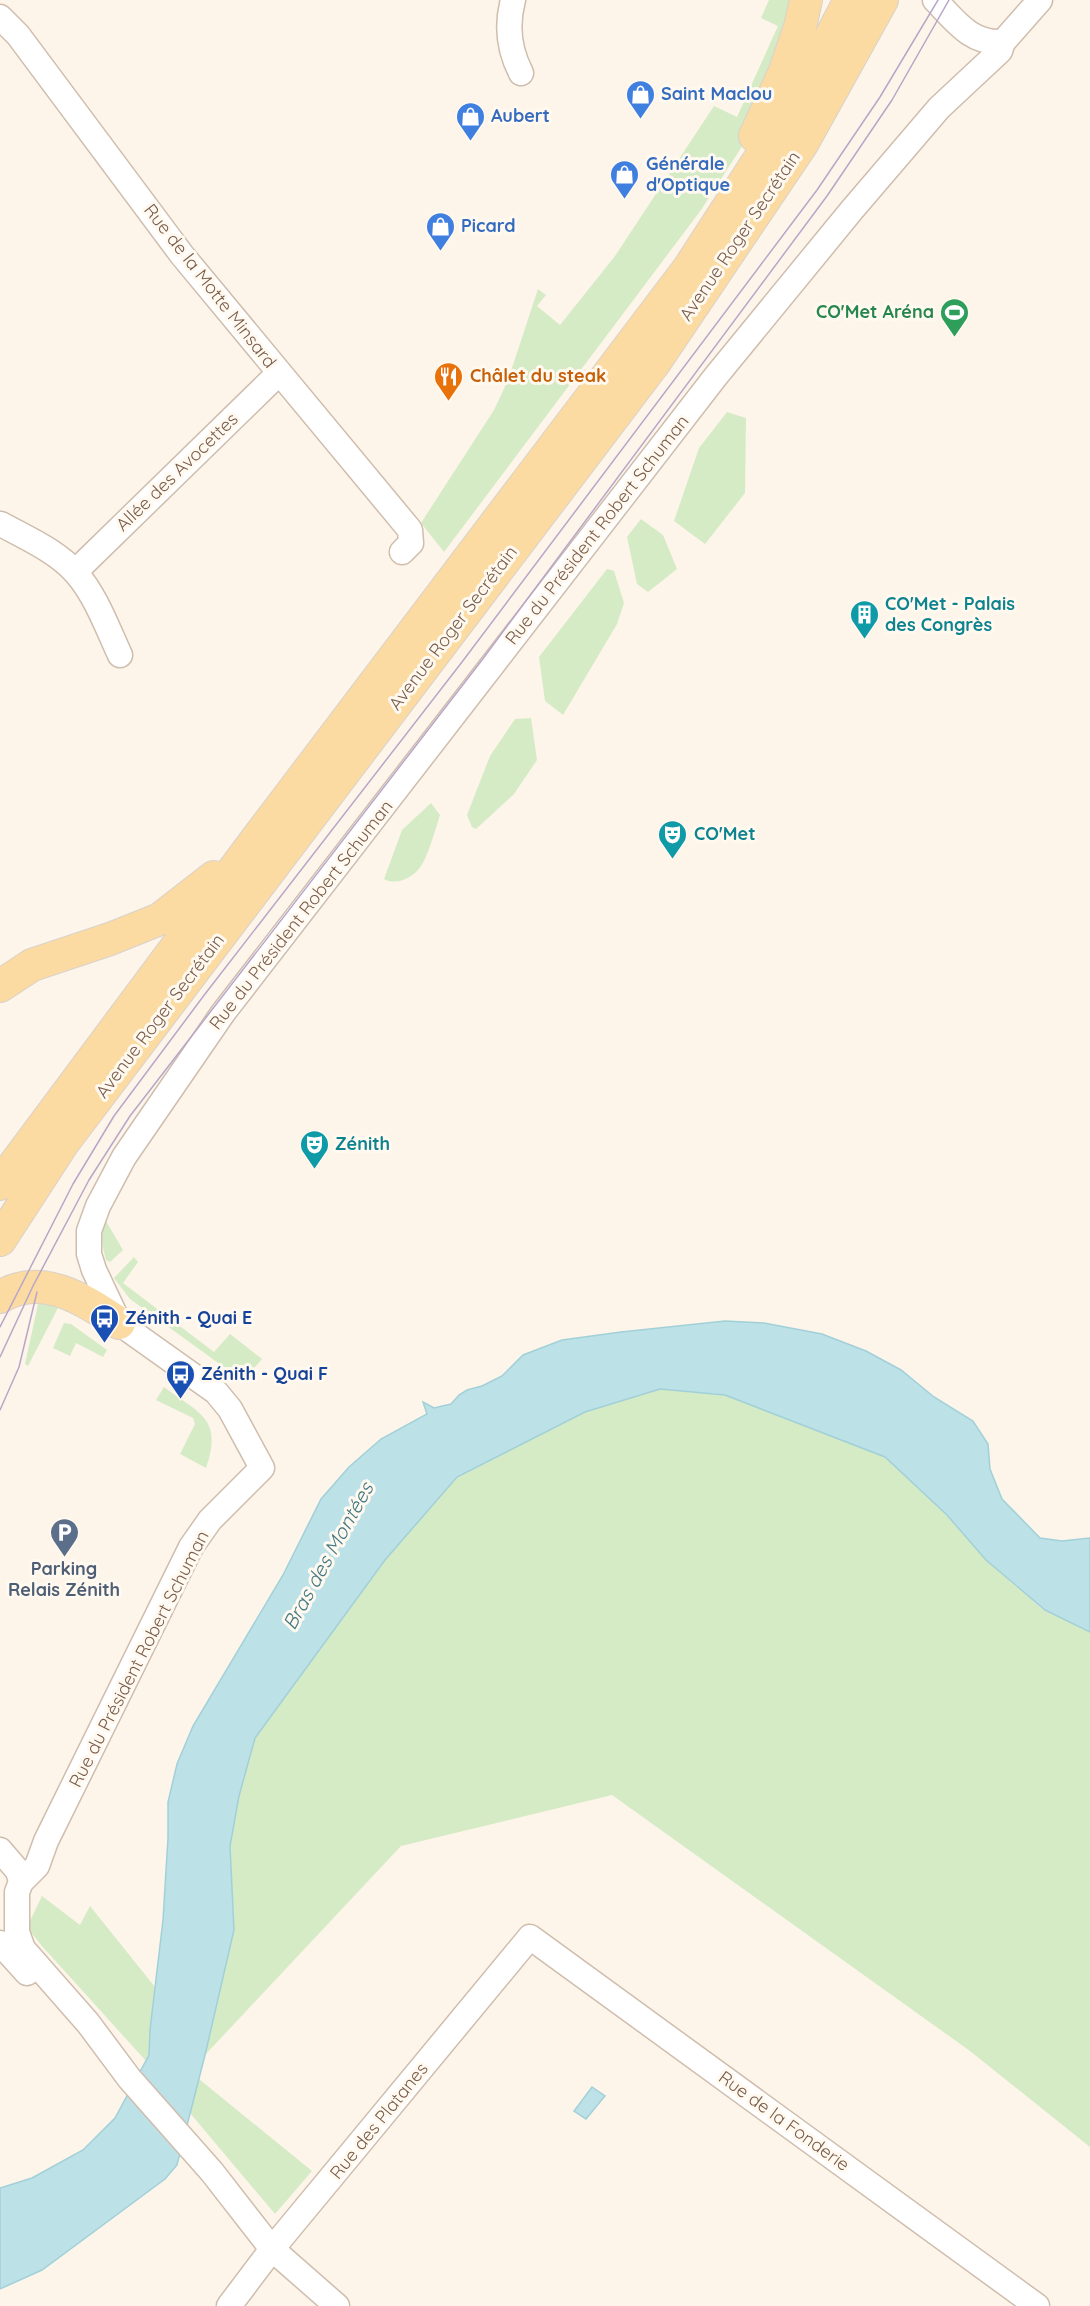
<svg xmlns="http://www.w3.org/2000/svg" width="1090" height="2306" viewBox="0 0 1090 2306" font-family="Quicksand,sans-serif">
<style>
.green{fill:#d5ebc6}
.water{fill:#bce1e7;stroke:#a2d0d9;stroke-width:1.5}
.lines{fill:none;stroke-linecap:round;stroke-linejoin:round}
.minor-casing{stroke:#cfbdad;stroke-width:27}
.major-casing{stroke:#d9d1cd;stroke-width:34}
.minor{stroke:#fff;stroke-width:24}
.major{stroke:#fbdba1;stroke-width:32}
.tram{stroke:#b8a6c8;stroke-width:1.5}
.labels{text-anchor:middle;stroke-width:6;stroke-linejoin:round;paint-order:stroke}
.shop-label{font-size:18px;font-weight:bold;fill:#366cbe;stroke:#fff9f0;text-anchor:start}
.street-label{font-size:18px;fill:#785c4b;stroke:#fff9f0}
.leisure-label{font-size:18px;font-weight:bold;fill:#27864d;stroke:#fff9f0;text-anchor:end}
.food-label{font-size:18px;font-weight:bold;fill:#c56008;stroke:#fff9f0;text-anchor:start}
.culture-label{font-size:18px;font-weight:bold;fill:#0d838f;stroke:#fff9f0;text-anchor:start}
.transit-label{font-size:18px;font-weight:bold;fill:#164399;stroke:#fff9f0;text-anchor:start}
.service-label{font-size:18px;font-weight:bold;fill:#4e5e75;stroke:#fff9f0}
.water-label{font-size:20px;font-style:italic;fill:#427884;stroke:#fff9f0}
</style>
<rect width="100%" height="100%" fill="#fdf5e9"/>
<path class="green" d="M769,0h33l-50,131 -51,79 -257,342 -23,-29 73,-113 14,-30 30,-91 8,6 -9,11 23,19 55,-69 99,-150 23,11 41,-91 -17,-8z
M727,412l19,6 -1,75 -40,51 -31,-23 25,-73z
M641,519l22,16 14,34 -29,23 -11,-8 -10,-47z
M607,569l7,2 10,32 -7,21 -54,91 -18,-14 -6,-44z
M531,718l6,42 -23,34 -38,35 -4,-2 -5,-12 23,-59 25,-37z
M431,803l9,12c-4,13 -12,41 -19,51 -8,12 -25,20 -37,13l18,-49z
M106,1221l17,29 -13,12 -4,-2c-4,-15 -6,-25 0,-39z
M134,1257l4,5 -15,21 91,69 16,-18 32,25 -19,22 -113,-82 -16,-21z
M40,1295l21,7 -33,64 -3,-2z
M64,1323l7,1 36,26 -4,7 -27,-14 -6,13 -17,-8z
M164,1387c36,27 59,31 42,81l-26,-14 15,-30 -2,-6 -37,-18z
M660,1389l65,6 160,62 62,58 39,45 56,49 48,23v515l-120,-96 -358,-256 -211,51 -196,209 29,-125 -4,-84 9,-50 16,-58 130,-178 72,-83 128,-65z
M42,1896l38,29 10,-19 65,81 -5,43 -1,26 -3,5 -105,-116 -14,-18z
M199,2079l113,92 -37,43 -85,-101z"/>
<path class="water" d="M725,1321l39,2 58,11 44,17 35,19 33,27 39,24 15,23 2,25 12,30 38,39 22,3 28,-3v94l-45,-22 -59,-50 -39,-45 -62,-58 -160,-62 -65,-6 -75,23 -128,65 -72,83 -130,178 -16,58 -9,50 4,84 -29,125 -28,110 -12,14 -123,91 -42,19v-101l32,-10 51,-28 32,-32 34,-63 1,-25 13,-110 5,-82v-36l9,-38 16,-38 90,-151 38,-76 28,-32 32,-28 46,-25 -4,-12 11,6 17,-4 8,-9 8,-5 15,-4 20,-10 21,-21 39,-15 59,-8z
M592,2087l13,9 -19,23 -12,-8z"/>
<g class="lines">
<defs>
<path id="minor" d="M513,0c-7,26 -4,50 8,73
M935,0c21,22 36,44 68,42
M0,17l18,18 164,220 228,275 1,13 -9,9
M1,524c25,14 56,27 75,49 20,23 31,54 44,82
M75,572l204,-199
M0,1850l18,21 3,11 -4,10v40l6,17 65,74 41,55 83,94 60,77 65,57
M21,1882l16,-16 9,-25 145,-294 19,-27 52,-52 -32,-59 -14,-17 -97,-69 -25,-53 -5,-16v-23l9,-25 26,-49 99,-144 493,-637 135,-165 88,-103 61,-57 3,-9 37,-42
M0,1943l27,30
M229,2306l43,-57 258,-312 507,369"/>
<path id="major" d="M755,136l30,-65 15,-44 6,-27
M0,986l32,-21 78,-26 50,-20 54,-42
M0,1184l259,-348 430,-568 106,-164 55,-104
M0,1240l63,-97 592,-781 147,-218 80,-144
M0,1297c42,-26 84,3 119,26"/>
</defs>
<use href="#minor" class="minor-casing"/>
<use href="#major" class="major-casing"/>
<use href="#minor" class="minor"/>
<use href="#major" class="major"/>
<path class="tram" d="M0,1327l73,-143 41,-68 91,-122 257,-332 355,-472 63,-93 58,-97
M0,1357l33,-71 56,-106 41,-64 352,-456 345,-464 65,-96 57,-100
M0,1410l19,-43 18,-75"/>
</g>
<defs>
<symbol id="shop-pin" viewBox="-11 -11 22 30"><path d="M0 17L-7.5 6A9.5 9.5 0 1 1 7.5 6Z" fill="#3f7fe0" stroke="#fff9f0"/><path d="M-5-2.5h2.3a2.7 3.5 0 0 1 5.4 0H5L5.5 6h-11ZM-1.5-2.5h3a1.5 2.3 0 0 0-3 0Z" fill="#fff"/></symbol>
<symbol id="stadium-pin" viewBox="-11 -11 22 30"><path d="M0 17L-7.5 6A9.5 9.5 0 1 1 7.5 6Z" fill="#2e9e5b" stroke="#fff9f0"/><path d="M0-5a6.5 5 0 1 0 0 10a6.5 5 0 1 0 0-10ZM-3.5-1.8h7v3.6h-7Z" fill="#fff"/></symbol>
<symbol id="restaurant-pin" viewBox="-11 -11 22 30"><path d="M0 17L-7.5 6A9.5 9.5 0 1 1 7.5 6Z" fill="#e8710a" stroke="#fff9f0"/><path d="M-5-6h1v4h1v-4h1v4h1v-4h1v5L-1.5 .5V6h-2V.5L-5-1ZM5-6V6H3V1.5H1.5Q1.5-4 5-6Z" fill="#fff"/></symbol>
<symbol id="building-pin" viewBox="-11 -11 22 30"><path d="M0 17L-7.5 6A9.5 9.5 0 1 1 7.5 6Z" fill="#0f9aa8" stroke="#fff9f0"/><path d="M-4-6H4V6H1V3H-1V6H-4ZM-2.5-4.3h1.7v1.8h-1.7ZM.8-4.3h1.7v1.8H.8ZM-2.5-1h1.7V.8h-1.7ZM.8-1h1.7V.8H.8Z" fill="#fff"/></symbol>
<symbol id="theatre-pin" viewBox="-11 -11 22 30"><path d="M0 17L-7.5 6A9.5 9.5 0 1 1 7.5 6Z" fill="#0f9aa8" stroke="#fff9f0"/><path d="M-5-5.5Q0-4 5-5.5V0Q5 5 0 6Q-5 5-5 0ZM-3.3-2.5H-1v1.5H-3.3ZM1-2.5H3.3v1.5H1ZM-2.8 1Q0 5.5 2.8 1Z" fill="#fff"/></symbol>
<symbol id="bus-pin" viewBox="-11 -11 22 30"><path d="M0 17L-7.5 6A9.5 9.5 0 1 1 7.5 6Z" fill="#1a4fb4" stroke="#fff9f0"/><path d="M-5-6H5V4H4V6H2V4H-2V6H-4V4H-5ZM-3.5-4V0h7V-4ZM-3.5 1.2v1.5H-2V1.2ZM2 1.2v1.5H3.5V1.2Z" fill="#fff"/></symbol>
<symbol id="parking-pin" viewBox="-11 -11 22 30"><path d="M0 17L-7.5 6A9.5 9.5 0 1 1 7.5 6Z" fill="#5c6f8a" stroke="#fff9f0"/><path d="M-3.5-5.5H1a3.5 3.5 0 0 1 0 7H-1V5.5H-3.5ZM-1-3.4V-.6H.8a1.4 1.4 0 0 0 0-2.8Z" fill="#fff"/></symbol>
</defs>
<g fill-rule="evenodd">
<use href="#shop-pin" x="624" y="78" width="33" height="45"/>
<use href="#shop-pin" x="454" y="100" width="33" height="45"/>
<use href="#shop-pin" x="608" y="158" width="33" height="45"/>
<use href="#shop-pin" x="424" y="210" width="33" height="45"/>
<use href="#stadium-pin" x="938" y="296" width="33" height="45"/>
<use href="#restaurant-pin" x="432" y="360" width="33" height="45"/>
<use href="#building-pin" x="848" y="598" width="33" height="45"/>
<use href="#theatre-pin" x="656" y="818" width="33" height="45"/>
<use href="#theatre-pin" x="298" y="1128" width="33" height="45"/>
<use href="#bus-pin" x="88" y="1302" width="33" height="45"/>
<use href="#bus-pin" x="164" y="1358" width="33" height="45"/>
<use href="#parking-pin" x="48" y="1516" width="33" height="45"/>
</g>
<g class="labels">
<g class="shop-label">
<text x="661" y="100">Saint Maclou</text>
<text x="491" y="122">Aubert</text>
<text x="646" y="170">Générale<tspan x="646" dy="21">d'Optique</tspan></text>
<text x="461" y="232">Picard</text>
</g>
<g class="street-label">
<text transform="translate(740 236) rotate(-56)" y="6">Avenue Roger Secrétain</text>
<text transform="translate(210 286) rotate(52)" y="6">Rue de la Motte Minsard</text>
<text transform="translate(177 472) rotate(-44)" y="6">Allée des Avocettes</text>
<text transform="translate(597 530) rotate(-52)" y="6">Rue du Président Robert Schuman</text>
<text transform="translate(453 628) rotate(-53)" y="6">Avenue Roger Secrétain</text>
<text transform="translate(301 915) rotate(-52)" y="6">Rue du Président Robert Schuman</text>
<text transform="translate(160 1016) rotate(-53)" y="6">Avenue Roger Secrétain</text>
<text transform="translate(139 1659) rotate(-63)" y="6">Rue du Président Robert Schuman</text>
<text transform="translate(379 2121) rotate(-51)" y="6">Rue des Platanes</text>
<text transform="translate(784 2121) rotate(36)" y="6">Rue de la Fonderie</text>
</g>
<g class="leisure-label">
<text x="934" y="318">CO'Met Aréna</text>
</g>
<g class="food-label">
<text x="470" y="382">Châlet du steak</text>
</g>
<g class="culture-label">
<text x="885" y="610">CO'Met - Palais<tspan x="885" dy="21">des Congrès</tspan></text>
<text x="694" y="840">CO'Met</text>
<text x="335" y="1150">Zénith</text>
</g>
<g class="transit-label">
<text x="125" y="1324">Zénith - Quai E</text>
<text x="201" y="1380">Zénith - Quai F</text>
</g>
<g class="service-label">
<text x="64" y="1575">Parking<tspan x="64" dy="21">Relais Zénith</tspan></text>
</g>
<g class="water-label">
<text transform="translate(328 1556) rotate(-61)" y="7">Bras des Montées</text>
</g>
</g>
</svg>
